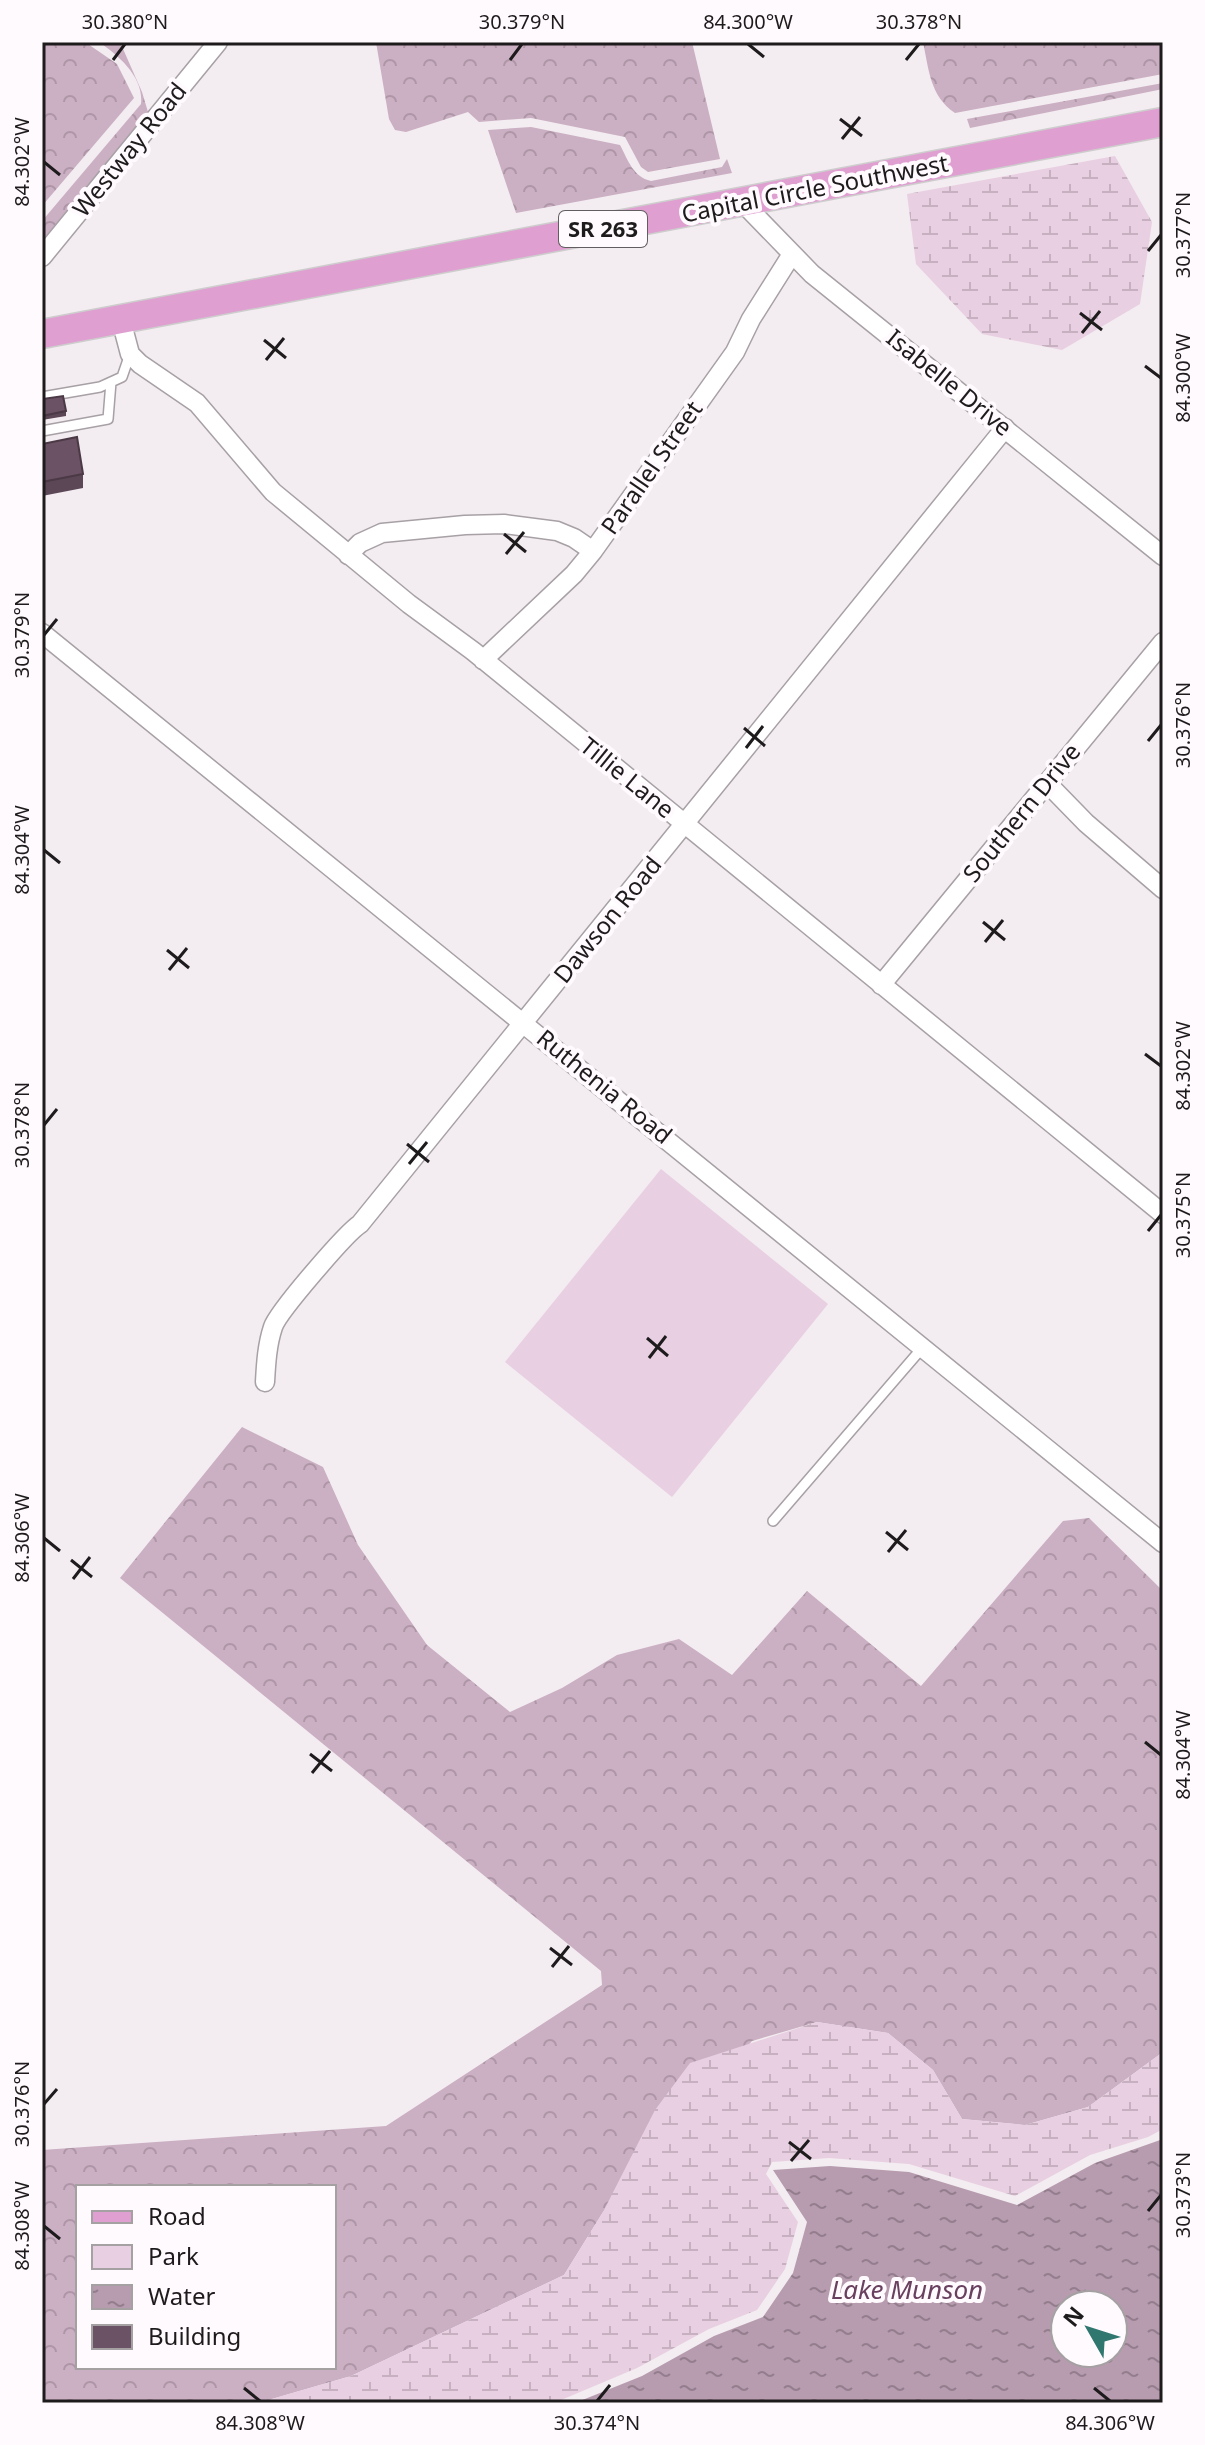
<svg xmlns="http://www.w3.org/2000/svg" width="1205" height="2445" viewBox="0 0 1205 2445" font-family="'Noto Sans',sans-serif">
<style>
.green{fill:#e8cfe1}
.forest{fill:url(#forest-crowns);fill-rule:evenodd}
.wetland{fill:url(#wetland-marsh)}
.water{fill:url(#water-ripples);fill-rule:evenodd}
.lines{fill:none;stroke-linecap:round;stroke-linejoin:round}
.service-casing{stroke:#a7a0a5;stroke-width:12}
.minor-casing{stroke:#a7a0a5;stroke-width:21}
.primary-casing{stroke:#cecdcd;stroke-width:31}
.service{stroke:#fff;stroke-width:9}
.minor{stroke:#fff;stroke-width:18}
.primary{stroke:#df9fd1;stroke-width:28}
.wall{fill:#5c4756}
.building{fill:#6b5264;stroke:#4b3946;stroke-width:2}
.ticks{fill:none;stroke:#1e1b1d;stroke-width:3}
.labels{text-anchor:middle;stroke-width:8;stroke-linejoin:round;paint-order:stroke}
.shield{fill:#fffafd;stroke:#625e60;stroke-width:2}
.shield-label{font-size:22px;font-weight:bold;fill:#1e1b1d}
.street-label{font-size:24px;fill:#1e1b1d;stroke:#fffafd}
.water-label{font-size:26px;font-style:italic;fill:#69405f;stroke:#fffafd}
.neatline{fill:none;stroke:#1e1b1d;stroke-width:3}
.ticks-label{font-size:20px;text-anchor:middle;fill:#1e1b1d}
</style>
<defs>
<pattern id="forest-crowns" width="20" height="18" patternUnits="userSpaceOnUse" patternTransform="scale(2)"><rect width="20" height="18" fill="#cbafc3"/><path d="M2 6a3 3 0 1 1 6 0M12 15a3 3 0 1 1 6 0" fill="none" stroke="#ae96a7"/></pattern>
<pattern id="wetland-marsh" width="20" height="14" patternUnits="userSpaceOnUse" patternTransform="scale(2)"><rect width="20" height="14" fill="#e8cfe1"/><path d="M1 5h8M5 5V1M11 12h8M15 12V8" fill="none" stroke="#c7b1c1"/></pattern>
<pattern id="water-ripples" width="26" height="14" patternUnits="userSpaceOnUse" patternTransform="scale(2)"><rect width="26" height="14" fill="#b79caf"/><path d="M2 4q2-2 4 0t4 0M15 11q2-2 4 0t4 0" fill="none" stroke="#947e8e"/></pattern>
</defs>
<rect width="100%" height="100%" fill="#f3ecf1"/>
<path class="green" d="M661,1169l167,135 -156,193 -167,-135z"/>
<path class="forest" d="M42,42h43l32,22 17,34 -92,108z
M99,42h21l22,50 6,20 -106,129v-20l99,-117c3,-27 -22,-48 -42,-62z
M376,42h316l28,117 -72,13 -7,-5 -16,-30 -94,-19 -52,4 -11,-10 -62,20 -11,-2 -6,-11z
M923,42h240v32l-208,39c-25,-17 -26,-43 -32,-71z
M1163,83v6l-193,39 -3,-9z
M531,127l89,18c8,15 13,32 31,36l71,-14 5,-8 5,14 -216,40 -28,-83z
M242,1427l81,40 35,78 69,100 83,67 52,-24 55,-33 62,-16 53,36 75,-84 114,95 142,-165 26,-3 74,73v461l-75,55 -63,18 -63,-6 -29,-49 -45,-37 -71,-11 -65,19 -149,171 -39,63 -213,101 -93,27h-216v-253l344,-24 216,-141 -1,-14 -481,-393zM78,2187h256v180h-256z"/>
<path class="wetland" d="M1115,156l37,66 -12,82 -78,46 -80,-16 -66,-70 -9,-70z
M817,2022l71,11 45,37 29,49 63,6 63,-18 75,-55v77l-15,8 -58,18 -75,41 -106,-32 -80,-6 -57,4 -6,12 32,48 -13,47 -28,41 -48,19 -72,39 -83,35h-296l93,-27 213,-101 39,-63 52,-102 35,-47z"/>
<path class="water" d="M1163,2139v264h-588l67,-27 72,-40 49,-19 30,-44 14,-51 -34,-52 57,-4 79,6 108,33 78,-42zM1065,2305h48v48h-48z"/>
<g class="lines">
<defs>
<path id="service" d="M42,397l58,-10 22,-10 8,-23
M42,431l66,-12 3,-37
M773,1521l150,-174"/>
<path id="minor" d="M743,203l69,71 351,282
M42,257l176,-215
M121,320l9,34 10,10 57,39 76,89 136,112 64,47 690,563
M348,555l12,-12 22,-10 83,-8 39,-1 53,7 17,7 19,13
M42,633l1121,910
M483,660l91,-86 19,-23 142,-199 16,-33 41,-65
M1047,783l39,40 77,66
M881,985l282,-343
M265,1382c1,-18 2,-37 8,-55 5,-15 73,-94 87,-103l645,-796"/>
<path id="primary" d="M42,334l1121,-212"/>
</defs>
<use href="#service" class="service-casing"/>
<use href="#minor" class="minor-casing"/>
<use href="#primary" class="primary-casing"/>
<use href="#service" class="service"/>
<use href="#minor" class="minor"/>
<use href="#primary" class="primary"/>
</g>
<path class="wall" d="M42,399l24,12v5l-24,4z
M42,444l41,30v14l-41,8z"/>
<path class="building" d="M63,396l3,15 -24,5v-17z
M77,437l6,37 -41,8v-38z"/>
<path class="ticks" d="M748,44l16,13M113,60l12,-16M510,60l12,-16M906,60l13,-16M840,119l22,17M842,139l18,-22M44,162l16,13M1148,251l13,-16M1080,313l22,17M1082,333l18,-22M264,340l22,18M266,360l18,-22M1145,366l16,12M504,534l22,18M506,554l18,-22M44,635l13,-16M744,728l21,18M1148,741l13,-16M746,748l17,-22M44,850l16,13M983,922l22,18M985,942l18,-22M167,950l22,18M169,970l18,-22M1145,1054l16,12M44,1125l13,-16M407,1144l22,18M409,1164l18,-22M1148,1231l13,-16M647,1338l21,18M649,1358l17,-22M886,1532l22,18M44,1538l16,13M888,1552l18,-22M71,1560l21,17M73,1579l17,-22M1145,1742l16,13M310,1754l22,17M312,1773l18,-22M550,1948l22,17M552,1967l17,-21M44,2104l13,-15M789,2142l22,17M791,2161l18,-21M1148,2211l13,-16M44,2226l16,13M244,2388l16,13M1094,2388l16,13M597,2401l13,-16"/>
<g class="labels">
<rect class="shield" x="559" y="211" width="88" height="36" rx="6"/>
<g class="shield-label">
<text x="603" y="237">SR 263</text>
</g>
<g class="street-label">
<text transform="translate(130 150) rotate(-51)" y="8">Westway Road</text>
<text transform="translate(815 189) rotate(-11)" y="8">Capital Circle Southwest</text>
<text transform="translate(949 383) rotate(39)" y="8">Isabelle Drive</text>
<text transform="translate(652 468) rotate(-55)" y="8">Parallel Street</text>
<text transform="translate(627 778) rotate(39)" y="8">Tillie Lane</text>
<text transform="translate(1022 813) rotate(-51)" y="8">Southern Drive</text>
<text transform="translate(608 920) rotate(-51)" y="8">Dawson Road</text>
<text transform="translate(604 1087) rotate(39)" y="8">Ruthenia Road</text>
</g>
<g class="water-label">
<text x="907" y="2299">Lake Munson</text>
</g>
</g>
<rect width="1205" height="2445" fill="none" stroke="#fffafd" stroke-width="88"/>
<rect x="76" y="2185" width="260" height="184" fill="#fffafd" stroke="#a5a1a3" stroke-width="2"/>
<rect x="92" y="2211" width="40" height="12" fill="#df9fd1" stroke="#a5a1a3" stroke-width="2"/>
<text x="148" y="2225" font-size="24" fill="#1e1b1d">Road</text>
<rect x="92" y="2245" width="40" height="24" fill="#e8cfe1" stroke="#a5a1a3" stroke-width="2"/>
<text x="148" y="2265" font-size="24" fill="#1e1b1d">Park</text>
<rect x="92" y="2285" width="40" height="24" fill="url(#water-ripples)" stroke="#a5a1a3" stroke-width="2"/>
<text x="148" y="2305" font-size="24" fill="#1e1b1d">Water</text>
<rect x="92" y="2325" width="40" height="24" fill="#6b5264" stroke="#a5a1a3" stroke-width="2"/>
<text x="148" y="2345" font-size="24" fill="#1e1b1d">Building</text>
<g transform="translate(1089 2329) rotate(309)"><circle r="38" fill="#fffafd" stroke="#a5a1a3" stroke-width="2"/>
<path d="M0-6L14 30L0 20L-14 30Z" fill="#307770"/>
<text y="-12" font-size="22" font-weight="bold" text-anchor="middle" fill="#1e1b1d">N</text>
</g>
<rect x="44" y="44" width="1117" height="2357" class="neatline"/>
<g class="ticks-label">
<text x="125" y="29">30.380°N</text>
<text x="522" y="29">30.379°N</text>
<text x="748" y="29">84.300°W</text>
<text x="919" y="29">30.378°N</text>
<text transform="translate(22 162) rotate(-90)" y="7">84.302°W</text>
<text transform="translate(1183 235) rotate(-90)" y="7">30.377°N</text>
<text transform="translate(1183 378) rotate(-90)" y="7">84.300°W</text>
<text transform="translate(22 635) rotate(-90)" y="7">30.379°N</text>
<text transform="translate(1183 725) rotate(-90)" y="7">30.376°N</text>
<text transform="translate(22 850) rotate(-90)" y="7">84.304°W</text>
<text transform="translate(1183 1066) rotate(-90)" y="7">84.302°W</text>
<text transform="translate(22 1125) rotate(-90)" y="7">30.378°N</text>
<text transform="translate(1183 1215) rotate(-90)" y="7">30.375°N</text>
<text transform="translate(22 1538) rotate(-90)" y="7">84.306°W</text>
<text transform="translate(1183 1755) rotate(-90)" y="7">84.304°W</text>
<text transform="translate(22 2104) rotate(-90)" y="7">30.376°N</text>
<text transform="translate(1183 2195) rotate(-90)" y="7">30.373°N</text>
<text transform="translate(22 2226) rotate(-90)" y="7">84.308°W</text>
<text x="260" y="2430">84.308°W</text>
<text x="597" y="2430">30.374°N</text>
<text x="1110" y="2430">84.306°W</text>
</g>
</svg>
